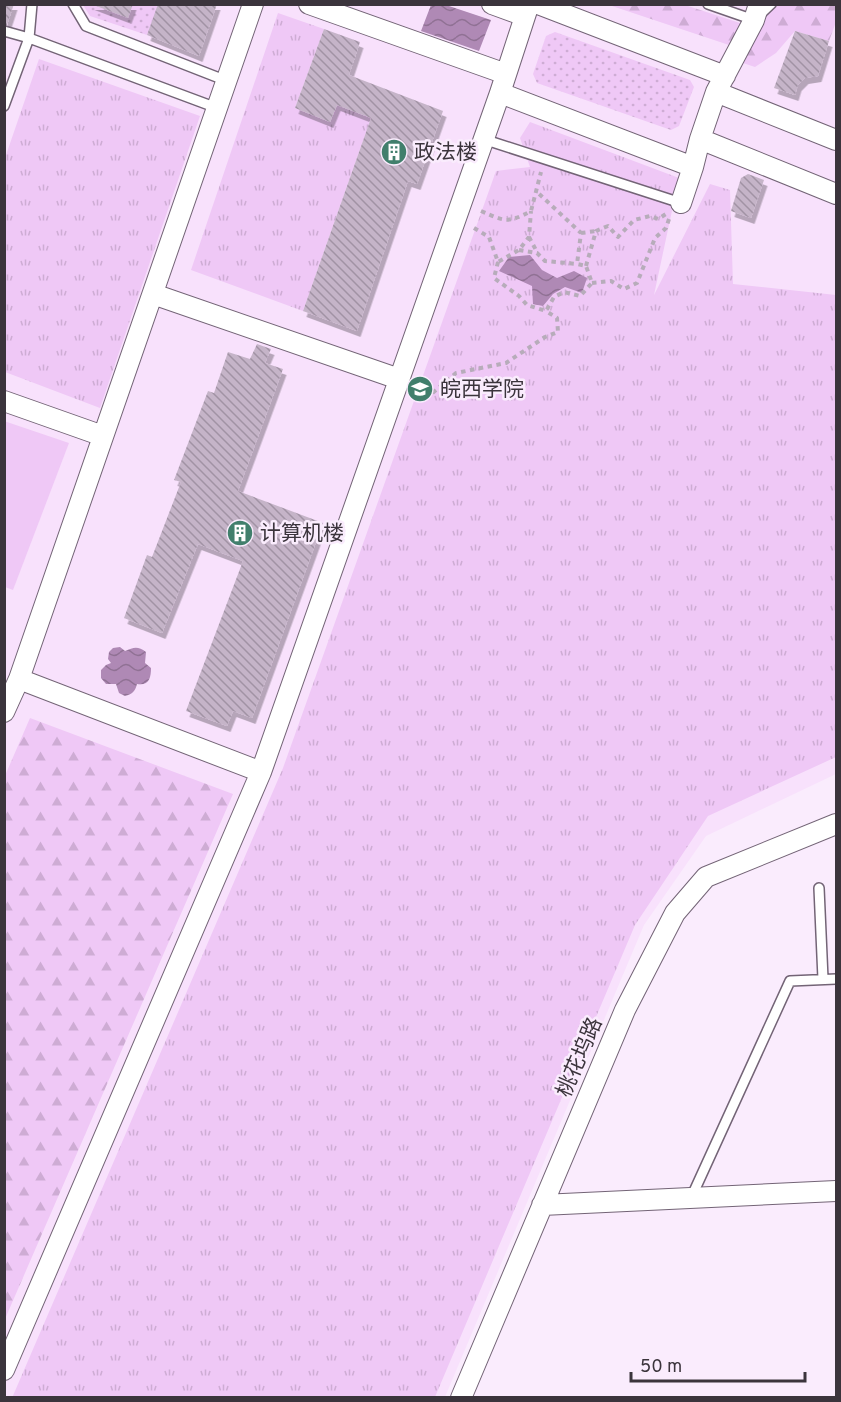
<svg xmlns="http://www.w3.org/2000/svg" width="841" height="1402" viewBox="0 0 841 1402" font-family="Overpass,'Noto Sans SC',sans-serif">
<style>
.built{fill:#f8e1fc}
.grass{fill:url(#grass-dots)}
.forest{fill:url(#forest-firs)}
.park{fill:url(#park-tufts)}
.pitch{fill:#efc8f6}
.water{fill:url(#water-waves)}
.building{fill:url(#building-back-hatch);filter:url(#shadow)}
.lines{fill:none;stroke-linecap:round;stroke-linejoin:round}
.service-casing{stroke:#736476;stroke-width:12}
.minor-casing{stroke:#736476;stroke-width:22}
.path{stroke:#b7acba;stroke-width:4;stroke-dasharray:4.5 4.5;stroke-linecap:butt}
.service{stroke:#fff;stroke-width:9}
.minor{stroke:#fff;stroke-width:20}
.labels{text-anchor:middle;stroke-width:5;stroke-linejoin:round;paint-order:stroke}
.poi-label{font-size:21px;fill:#3b343c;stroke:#faecfd;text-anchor:start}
.street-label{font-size:21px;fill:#3b343c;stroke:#faecfd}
</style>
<defs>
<pattern id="grass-dots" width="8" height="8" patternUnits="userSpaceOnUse" patternTransform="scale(1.5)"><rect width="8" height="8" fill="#efc8f6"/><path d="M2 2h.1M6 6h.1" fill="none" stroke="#ceacd4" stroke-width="1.8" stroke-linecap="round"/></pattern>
<pattern id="forest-firs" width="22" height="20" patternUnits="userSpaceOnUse" patternTransform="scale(1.5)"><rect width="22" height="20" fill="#efc8f6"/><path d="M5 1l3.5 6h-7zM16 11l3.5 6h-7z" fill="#ceacd4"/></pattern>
<pattern id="park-tufts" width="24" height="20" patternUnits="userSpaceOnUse" patternTransform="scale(1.5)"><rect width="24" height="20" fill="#efc8f6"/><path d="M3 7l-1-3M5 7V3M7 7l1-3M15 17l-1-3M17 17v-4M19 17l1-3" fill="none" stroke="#ceacd4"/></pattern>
<pattern id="water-waves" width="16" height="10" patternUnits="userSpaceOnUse" patternTransform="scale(1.5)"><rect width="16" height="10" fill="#af89b5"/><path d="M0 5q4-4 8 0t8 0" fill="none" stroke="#907194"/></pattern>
<pattern id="building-back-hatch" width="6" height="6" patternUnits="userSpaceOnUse" patternTransform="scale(1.5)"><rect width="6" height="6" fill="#c5b4c8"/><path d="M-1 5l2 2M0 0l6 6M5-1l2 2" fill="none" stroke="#a193a4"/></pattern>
<filter id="shadow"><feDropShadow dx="3.5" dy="6" stdDeviation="0" flood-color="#0004"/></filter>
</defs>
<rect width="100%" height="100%" fill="#faecfd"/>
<path class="built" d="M5,5h831v769l-130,62 -62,89 -199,472 -440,1z"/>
<path class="grass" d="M83,5h76l-12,30 -57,-19z
M555,32l135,48 4,7 -15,39 -8,4 -134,-47 -4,-9 13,-38z"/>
<path class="forest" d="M609,5h76l58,19 -11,22z
M769,5h67v17l-7,19 -34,-10 -19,22 -21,14 -15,-5z
M30,718l203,76 -228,525 -1,-541z"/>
<path class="park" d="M278,13l46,16 -29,79 35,14 7,-17 34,13 -68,193 -112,-41z
M39,59l161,57 -100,292 -95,-36v-214z
M530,122l149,56 -25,117 56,-111 20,6 3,94 103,11v462l-128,59 -73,109 -200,472 -423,1 271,-630 213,-597 34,-4 -10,-29z"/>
<path class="pitch" d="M4,421l65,22 -56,147 -8,-3z"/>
<path class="water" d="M431,5h15l45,15 -12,31 -58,-20z
M530,255l12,15 15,8 17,-7 13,7 -5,15 -17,-6 -12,7 -10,12 -10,-2 -1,-18 -33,-15 10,-14z
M120,647l5,4c9,-4 13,-5 21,1l-1,11 6,5c0,10 -2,18 -14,16 -2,8 -5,10 -12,12l-6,-3 -3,-9h-10l-5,-6v-8l5,-5 5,-2 -3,-4 1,-7 4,-4z"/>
<path class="building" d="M4,4h10l-8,24 -2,-1z
M91,4h42l-5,14z
M158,4h59l-18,52 -52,-21z
M324,29l36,13 -11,33 94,36 -26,73 -9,-3 -51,150 -54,-20 68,-193 -34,-13 -7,17 -35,-14z
M795,31l34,10 -11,35 -13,2 -7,7 -3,10 -21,-7z
M748,174l16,6 -13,38 -20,-7 10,-33z
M257,344l14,5 -6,14 18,6 -45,122 85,32 -71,195 -19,-7 -6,15 -41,-15 57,-150 -45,-17 -36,89 -38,-15 23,-63 5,2 29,-75 -7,-2 34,-89 6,2 14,-41 22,7z"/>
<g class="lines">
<defs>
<path id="service" d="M73,4l13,22 141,55
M708,4l46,16 17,-16
M4,31l25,7 3,-34
M4,106l25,-68 188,70
M483,139l198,64
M819,888l4,91
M691,1198l99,-217 46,-2"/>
<path id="minor" d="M309,4l197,70
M492,4l33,12
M529,4l-29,89 193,74
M538,4l187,72
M716,92l120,48
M700,139l136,55
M681,203l12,-36 7,-28 16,-47 38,-72 5,-16
M153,294l246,85
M4,401l99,35
M19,679l242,93
M4,712l15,-33 234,-675
M542,1205l294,-14
M4,1370l257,-598 239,-679
M461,1398l164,-388 50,-97 31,-36 130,-53"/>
</defs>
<use href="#service" class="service-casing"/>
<use href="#minor" class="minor-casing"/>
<path class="path" d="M481,211c23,10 26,13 50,0l10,-39
M474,228l15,9 9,25 21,-12 10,-13 2,-26
M581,233l15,-2
M529,237l8,15
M519,250l18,3 8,8 32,3
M498,262l-4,16 25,18 8,9 19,6 8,-14 10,-5 16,4 12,-13 -6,-17 -9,-2 4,-31 -45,-42
M586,266l10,-35 12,-5 10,11 16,-17 16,-4 8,3 8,-5
M592,283l19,-2 13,8 13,-6 18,-45 11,-10 3,-9
M416,393l13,3 27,-23 50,-10 39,-26 13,-5 -1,-14 -11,-7"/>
<use href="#service" class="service"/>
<use href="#minor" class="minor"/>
</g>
<defs>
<symbol id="building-disc" viewBox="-11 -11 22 22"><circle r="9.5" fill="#417f6c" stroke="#faecfd"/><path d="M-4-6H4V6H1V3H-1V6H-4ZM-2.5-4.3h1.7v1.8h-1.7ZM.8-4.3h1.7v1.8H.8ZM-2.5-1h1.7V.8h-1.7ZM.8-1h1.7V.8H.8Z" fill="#fff"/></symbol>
<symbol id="university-disc" viewBox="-11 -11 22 22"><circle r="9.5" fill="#417f6c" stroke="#faecfd"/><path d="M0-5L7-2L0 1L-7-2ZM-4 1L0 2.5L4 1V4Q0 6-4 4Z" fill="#fff"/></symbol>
</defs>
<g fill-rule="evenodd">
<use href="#building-disc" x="379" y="137" width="30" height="30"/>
<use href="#university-disc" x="405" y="374" width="30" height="30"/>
<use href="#building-disc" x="225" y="518" width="30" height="30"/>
</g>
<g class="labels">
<g class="poi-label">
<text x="414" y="159">政法楼</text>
<text x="440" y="396">皖西学院</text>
<text x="260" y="540">计算机楼</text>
</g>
<g class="street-label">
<text transform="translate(579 1057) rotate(-67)" y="7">桃花坞路</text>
</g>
</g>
<rect width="841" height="1402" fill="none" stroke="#3b343c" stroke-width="12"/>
<path d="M631 1372v9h174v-9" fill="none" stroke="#3b343c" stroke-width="3"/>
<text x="640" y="1372" font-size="18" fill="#3b343c" stroke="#faecfd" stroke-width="4.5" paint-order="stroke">50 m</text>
</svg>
